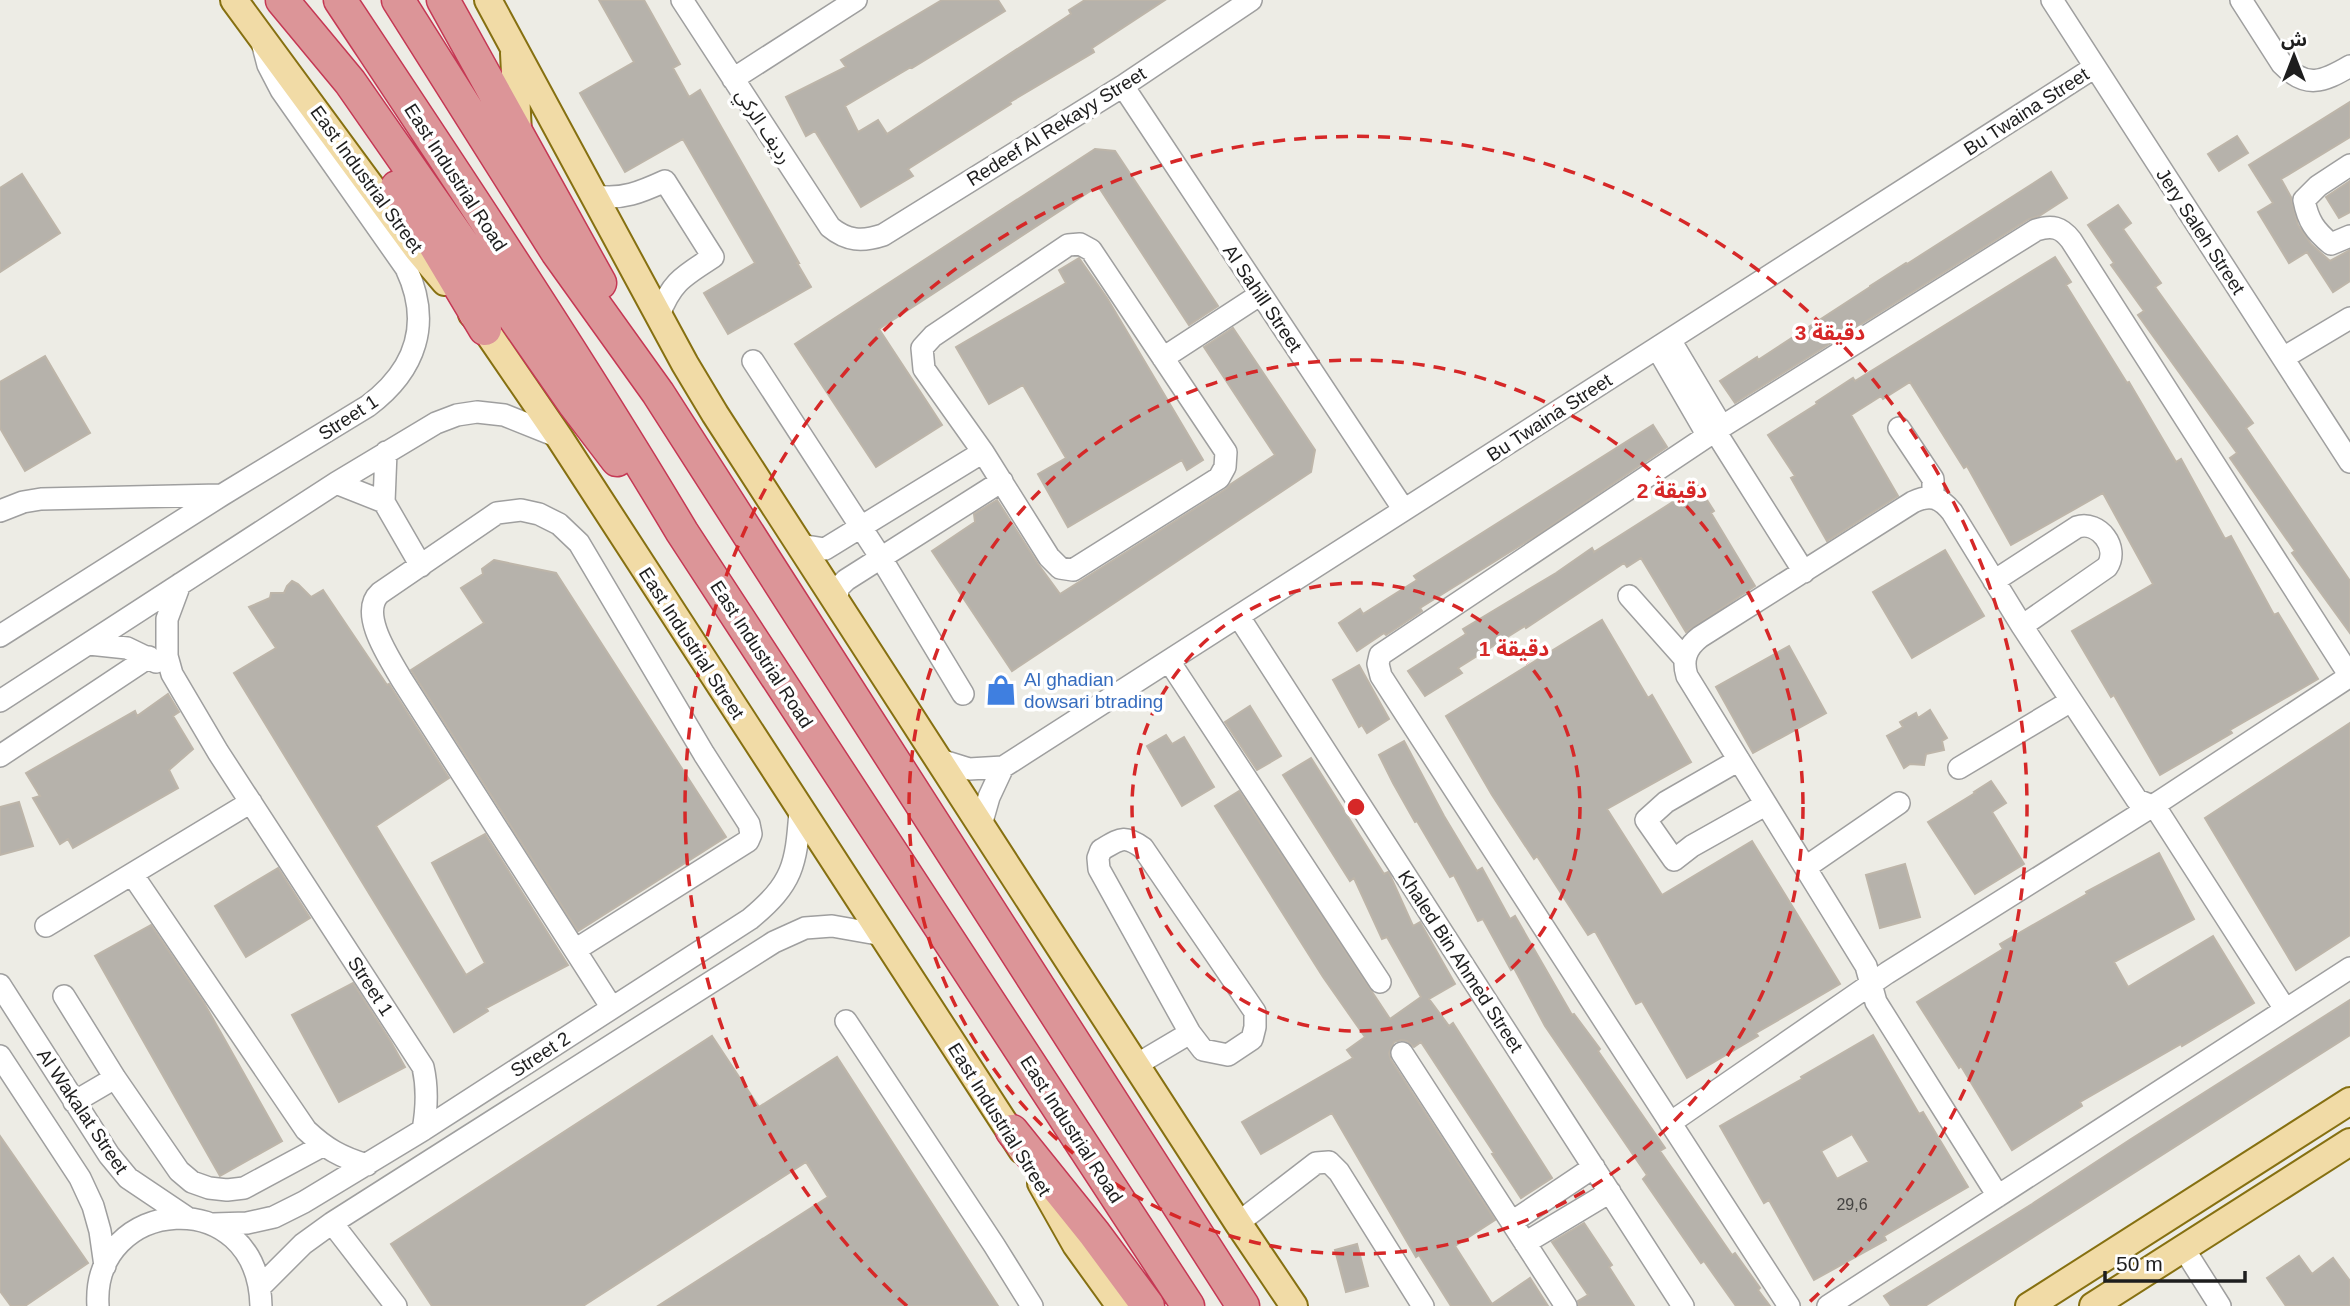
<svg xmlns="http://www.w3.org/2000/svg" width="2350" height="1306" viewBox="0 0 2350 1306" font-family="Helvetica,'Noto Sans Arabic',sans-serif">
<style>
.building{fill:#b6b2ab;stroke:#bdb5a9;stroke-width:2;fill-rule:evenodd}
.lines{fill:none;stroke-linecap:round;stroke-linejoin:round}
.minor-casing{stroke:#9f9f9f;stroke-width:24}
.major-casing{stroke:#867011;stroke-width:30}
.highway-casing{stroke:#c53854;stroke-width:35}
.minor{stroke:#fff;stroke-width:21}
.major{stroke:#f1dba6;stroke-width:26}
.highway{stroke:#dc9598;stroke-width:32}
.ring{fill:none;stroke:#d62828;stroke-width:3.5;stroke-dasharray:12 9}
.labels{text-anchor:middle;stroke-width:7;stroke-linejoin:round;paint-order:stroke}
.number-label{font-size:16px;fill:#444341}
.street-label{font-size:19px;fill:#1e1e1e;stroke:#fff}
.shop-label{font-size:19px;fill:#366cbe;stroke:#fff;text-anchor:start}
.centre{fill:#d62828;stroke:#fff;stroke-width:3.5}
.ring-label{font-size:21px;text-anchor:middle;font-weight:bold;fill:#d62828;stroke:#fff;stroke-width:7;stroke-linejoin:round;paint-order:stroke}
</style>
<rect width="100%" height="100%" fill="#edece5"/>
<path class="building" d="M599,0h45l36,64 -7,4 16,29 11,-7 99,173h-2l14,24 -83,47 -24,-41 51,-30 -72,-124 -58,33 -45,-79 54,-31z
M942,0h56l7,11 -93,57 -1,-1 -66,39 13,26 20,-12 9,14 184,-120 -2,-4 16,-10h80l-73,48 2,4 -84,50 1,2 -103,65 5,7 -52,31 -46,-76 -9,5 -20,-39 60,-30 -5,-7z
M2350,102v35l-69,42 10,18 7,28 13,19 19,17 20,-11v31l-17,11 -26,-40 -18,11 -31,-51 15,-9 -24,-38z
M2237,136l11,17 -29,18 -11,-17z
M1095,149l20,2 103,155 -29,19 -91,-139 -219,143 63,96 -66,42 -81,-123z
M2051,172l16,26 -28,18 -10,3 -294,184 -15,-22 37,-24 1,3 112,-73v-1l36,-23 1,1z
M22,174l38,59 -60,39v-84z
M2350,181v31l-11,6 -13,-21z
M2118,205l13,18 -8,6 38,54 -6,4 98,136 -7,5 104,153v52l-58,-80 3,-2 -65,-93 7,-5 -99,-138 6,-4 -33,-46 3,-2 -26,-38z
M2055,257l16,25 -5,3 61,98 2,-1 47,80 5,-3 44,80 6,-3 43,79 4,-2 40,66 -88,51 2,3 -72,42 -46,-80 -3,2 -39,-66 81,-47 -50,-91 -92,52 -44,-79 -3,2 -54,-86 -27,17 -2,-3 -30,19 47,81 -71,45 -36,-63 4,-2 -27,-41 49,-31 -1,-2 37,-24 2,3z
M1079,258l28,40 96,162 -16,10 -5,-10 -114,67 -30,-53 28,-16 -43,-73 -34,19 -33,-57 110,-64 -7,-13z
M1233,328l82,122 -4,22 -299,199 -80,-120 43,-29 -1,-8 23,-14 41,64 22,30 166,-105 5,-5 44,-29 -71,-108z
M45,356l45,77 -65,38 -25,-43v-46z
M1653,425l14,22 -130,88 -117,73 2,3 -36,24 -2,-2 -27,18 -18,-28 21,-14 3,5 54,-34 -3,-4z
M1698,486l16,25 -3,2 44,73 -69,46 -45,-74 -14,9 -3,-4 -98,65 -1,-2 -67,42 4,5 -37,23 -17,-25 58,-37 -3,-5 93,-56 36,-25 2,4z
M1945,550l39,66 -72,42 -39,-66z
M494,560l62,13 170,264 -148,94 -167,-261 73,-47 -23,-35 22,-14 -1,-5z
M292,581l6,3 13,13 12,-7 64,95 2,-1 60,94 -73,48 90,149 19,-12 -53,-100 53,-29 83,131 -82,43 2,3 -34,21 -220,-359 42,-25 -27,-41 21,-9 1,-5h13l3,-7z
M1602,620l46,78 4,-3 39,67 -84,47 55,86 90,-54 88,143 -84,49 2,3 -71,42 -45,-77 -6,3 -41,-73 -7,4 -51,-79 -3,3 -42,-64 -46,-79z
M1789,646l37,67 -73,40 -37,-66z
M1359,665l30,54 -22,14 -5,-8 -3,2 -26,-47z
M168,694l11,18 -6,4 20,33 -24,21 9,18 -105,60 -5,-9 -8,5 -27,-46 7,-2 -14,-23 109,-62 2,5z
M1250,706l31,50 -24,14 -32,-48z
M1930,710l17,28 -5,3 2,9 -18,4 -2,11 -14,-1 -6,4 -17,-32 16,-9 -3,-5 16,-9 2,5z
M2350,723v212l-54,35 -91,-152z
M1166,735l6,9 12,-7 30,50 -32,19 -35,-60z
M1404,741l40,75 33,55 5,-3 28,51 5,-3 57,99 2,-1 26,35 -2,2 67,97 -5,3 72,104 3,-2 25,35 -2,2 12,16h-34l-32,-45 -3,2 -58,-84 4,-4 -102,-149 -31,-58 -3,2 -28,-51 -5,2 -24,-46 -4,2 -33,-56 -2,1 -22,-39 -14,-28z
M1311,758l73,116 4,-2 2,3 23,51 7,-4 35,62 -26,15 20,27 4,-3 99,155 -31,20 -29,-44 2,-1 -73,-111 -7,5 -7,-6 -6,-1 -7,2 -5,11 2,7 104,160 -40,26 37,58 38,-26 18,28h-97l-32,-51 -3,2 -84,-144 -71,41 -19,-32 111,-64 -6,-8 18,-13 -42,-60 -108,-171 24,-15 151,228 31,-22 -34,-60 -5,2 -28,-61 -4,3 -67,-106z
M1991,781l15,22 -14,9 32,52 -49,30 -47,-72 47,-29 -1,-1z
M19,802l14,44 -33,9v-48z
M2159,853l35,66 -80,43 14,25 85,-51 41,67 -72,43 -1,-2 -101,58 2,4 -70,44 -51,-84 -2,2 -42,-66 86,-53 -3,-5 87,-50 -1,-2z
M1905,864l15,53 -40,11 -14,-53z
M278,868l32,50 -64,39 -31,-51z
M151,925l53,78 78,138 -62,35 -125,-220z
M353,983l38,59 14,25 -66,35 -47,-87z
M2350,1000v35l-425,271h-34l-7,-10 148,-92 99,-65z
M1873,1035l46,79 4,-2 45,75 -84,49 2,4 -72,40 -45,-80 -5,3 -44,-77 82,-47 -1,-2zM1852,1134l17,28 -32,17 -16,-28z
M712,1036l47,71 78,-50 161,249h-340l170,-109 -22,-35 -223,144h-151l-41,-62z
M0,1136l88,127 -63,43h-14l-11,-15z
M1584,1223l28,42 -3,2 25,39h-55l-1,-5 10,-6 -36,-53z
M1357,1244l11,42 -22,6 -11,-42z
M2299,1256l13,18 21,-16 17,23v25h-64l-19,-28z"/>
<g class="lines">
<defs>
<path id="minor" d="M682,0l148,227c17,14 32,15 53,8l240,-149 128,-86
M2052,0l298,462
M2241,0l41,64c24,25 41,18 68,2
M733,79l123,-79
M1123,86l281,424
M2350,165l-32,21 -14,14c4,21 11,31 27,44l19,-8
M596,196c26,4 45,-4 69,-15l48,76c-29,19 -41,24 -54,58
M1080,244l11,6 135,202 -1,15 -6,11 -146,92 -13,-2 -11,-11 -66,-105 -59,-83 -2,-21 11,-12 135,-91z
M1670,340l52,87
M1657,348l51,88
M1163,358l98,-64
M2283,358l67,-40
M753,361l128,197 82,136
M1899,428l34,51v18
M1715,431l89,141
M336,483l48,19
M384,502l37,64
M384,502l2,-50
M0,511l23,-9 18,-3 179,-4
M800,545l25,4 158,-97
M1994,581l83,-54c22,-7 43,21 30,40l-85,59
M180,584l-13,35v37l5,18 46,78 205,315c5,22 4,41 0,63
M1629,596l56,63
M836,601l3,-14 7,-7 156,-99
M1239,617l444,689
M0,636l222,-141 146,-89c48,-36 64,-83 38,-138l-125,-178 -13,-25 -5,-19
M89,644l38,4 29,14
M1169,661l211,321
M0,701l336,-218 100,-60 21,-8 20,-3 27,3 55,22
M0,756l149,-99
M937,759l32,10 34,-2 1092,-700
M1739,760l-73,42 -20,18 28,40 18,-14 73,-41
M1959,768l112,-67
M981,825l8,-28 14,-30
M1806,867l93,-64
M132,874l174,256c20,19 35,27 61,35
M46,926l205,-124
M575,950l173,-109 3,-7 -2,-10 -45,-70 -125,-211 -20,-19 -20,-10 -18,-4 -24,3 -117,80c-22,20 10,66 22,87l210,328
M0,985l109,170 19,23 58,39
M64,996l51,82 64,93 13,11 17,6 18,2 17,-2 78,-42
M846,1021l148,224 38,61
M1402,1053l164,253
M0,1056l80,122 13,28 7,25 5,35
M1136,1065l54,-32 13,17 25,5 24,-16 3,-12v-15l-112,-164c-19,-14 -23,-9 -42,2l-3,8 1,11 91,164
M74,1102l41,-24
M1670,1123l217,-150 275,-173 188,-124
M1998,1196l-122,-194 -10,-36 -179,-290c-5,-16 -1,-28 13,-39l213,-135c17,-8 27,-5 39,10l70,114 115,174 15,6 7,7 126,196
M1512,1222l82,-55
M332,1223l64,83
M1238,1223l78,-60 13,-1 10,10 84,134
M213,1224l34,-1 27,-6 30,-15 119,-72 327,-211c43,-36 46,-53 50,-108
M1525,1243l85,-51
M2184,1249l36,57
M261,1286l42,-42 29,-21 442,-281 31,-14 27,-2 51,9
M98,1306c-7,-109 160,-125 163,0
M1789,1306l-408,-630 -3,-12 2,-9 335,-224 321,-201c16,-5 25,-3 35,10l279,436
M1828,1306l522,-338"/>
<path id="major" d="M234,0l183,249 28,33
M488,0l197,364 30,50 523,809 56,83
M514,53l4,80
M472,314l13,15 74,108 463,713
M1041,1183l35,62 44,61
M2029,1306l321,-205
M2093,1306l257,-164"/>
<path id="highway" d="M282,0l68,82 225,323 42,55
M340,0c116,175 234,351 342,532l506,774
M398,0l159,252 101,141 585,913
M443,0l157,283
M397,187l36,55 52,87
M1012,1131l82,102 54,73"/>
</defs>
<use href="#minor" class="minor-casing"/>
<use href="#major" class="major-casing"/>
<use href="#highway" class="highway-casing"/>
<use href="#minor" class="minor"/>
<use href="#major" class="major"/>
<use href="#highway" class="highway"/>
</g>
<g class="ring">
<circle cx="1356" cy="807" r="224"/>
<circle cx="1356" cy="807" r="447"/>
<path d="M907 1306A671 671 0 1 1 1805 1306"/>
</g>
<defs>
<symbol id="shop-bare" viewBox="-9 -9 18 18"><path d="M-5-2.5h2.3a2.7 3.5 0 0 1 5.4 0H5L5.5 6h-11ZM-1.5-2.5h3a1.5 2.3 0 0 0-3 0Z" fill="#3f7fe0" stroke="#fff" stroke-width="2.5" paint-order="stroke"/></symbol>
</defs>
<g fill-rule="evenodd">
<use href="#shop-bare" x="979" y="668" width="44" height="44"/>
</g>
<g class="labels">
<g class="number-label">
<text x="1852" y="1210">29,6</text>
</g>
<g class="street-label">
<text transform="translate(2026 111) rotate(-33)" y="7">Bu Twaina Street</text>
<text transform="translate(764 126) rotate(57)" y="7">رديف الركي</text>
<text transform="translate(1056 126) rotate(-32)" y="7">Redeef Al Rekayy Street</text>
<text transform="translate(456 177) rotate(57)" y="7">East Industrial Road</text>
<text transform="translate(367 179) rotate(54)" y="7">East Industrial Street</text>
<text transform="translate(2201 231) rotate(57)" y="7">Jery Saleh Street</text>
<text transform="translate(1263 298) rotate(56)" y="7">Al Sahill Street</text>
<text transform="translate(348 417) rotate(-33)" y="7">Street 1</text>
<text transform="translate(1549 417) rotate(-33)" y="7">Bu Twaina Street</text>
<text transform="translate(692 643) rotate(57)" y="7">East Industrial Street</text>
<text transform="translate(762 654) rotate(57)" y="7">East Industrial Road</text>
<text transform="translate(1461 961) rotate(57)" y="7">Khaled Bin Ahmed Street</text>
<text transform="translate(371 986) rotate(57)" y="7">Street 1</text>
<text transform="translate(540 1054) rotate(-33)" y="7">Street 2</text>
<text transform="translate(83 1111) rotate(56)" y="7">Al Wakalat Street</text>
<text transform="translate(1000 1119) rotate(58)" y="7">East Industrial Street</text>
<text transform="translate(1072 1129) rotate(57)" y="7">East Industrial Road</text>
</g>
<g class="shop-label">
<text x="1024" y="686">Al ghadian<tspan x="1024" dy="22">dowsari btrading</tspan></text>
</g>
</g>
<circle cx="1356" cy="807" r="10" class="centre"/>
<g class="ring-label">
<text x="1830" y="340">3 دقيقة</text>
<text x="1672" y="498">2 دقيقة</text>
<text x="1514" y="656">1 دقيقة</text>
</g>
<g transform="translate(2294 56)" stroke="#ffffff" stroke-width="5" paint-order="stroke">
<path d="M0-5L12 26L0 18L-12 26Z" fill="#1e1e1e"/>
<text y="-10" font-size="19" font-weight="bold" text-anchor="middle" fill="#1e1e1e">ش</text>
</g>
<path d="M2105 1271v10h140v-10" fill="none" stroke="#1e1e1e" stroke-width="3.5"/>
<text x="2116" y="1271" font-size="21" fill="#1e1e1e" stroke="#ffffff" stroke-width="5" paint-order="stroke">50 m</text>
</svg>
